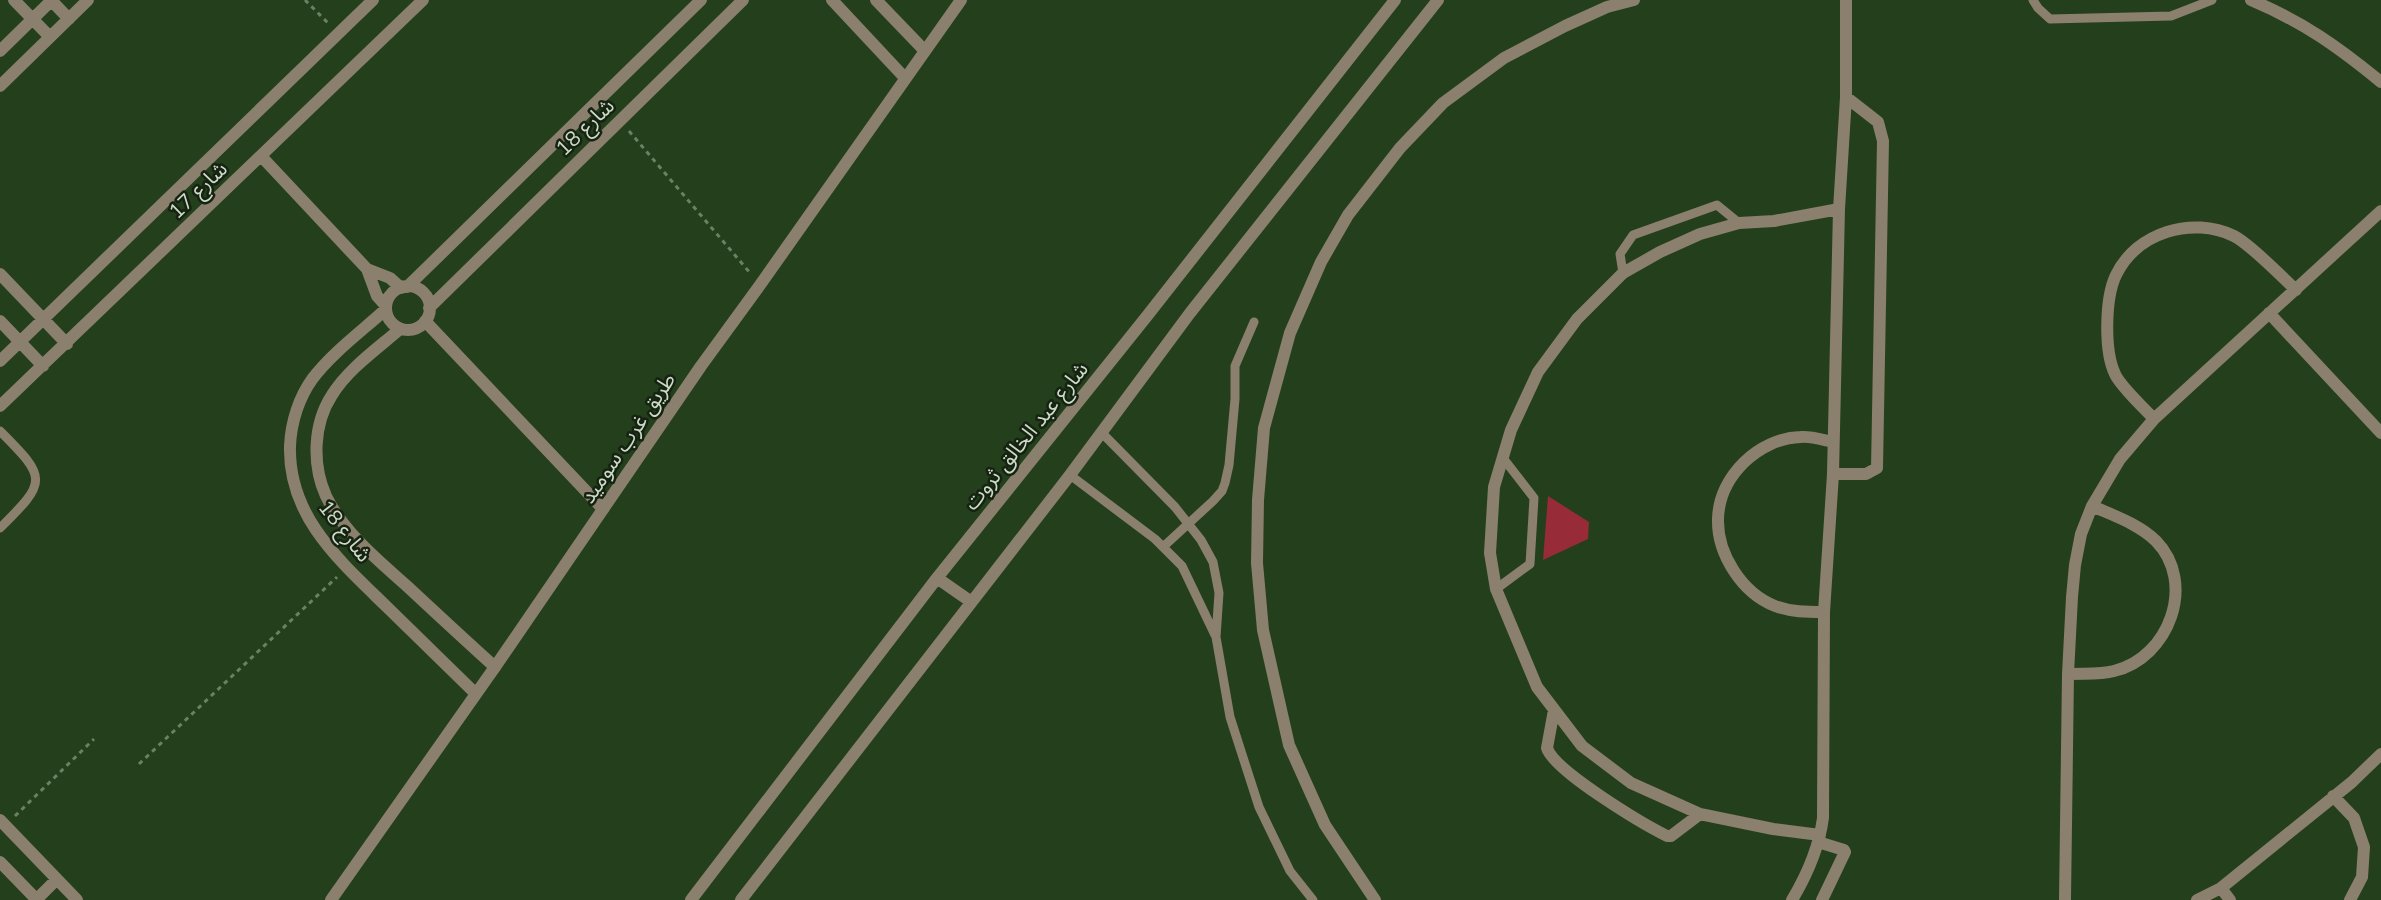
<svg xmlns="http://www.w3.org/2000/svg" width="2381" height="900" viewBox="0 0 2381 900" font-family="'Nunito Sans','Noto Sans Arabic',sans-serif">
<style>
.green{fill:#972b38}
.lines{fill:none;stroke-linecap:round;stroke-linejoin:round}
.path{stroke:#6b8163;stroke-width:3;stroke-dasharray:4.5 4.5;stroke-linecap:butt}
.service{stroke:#8b7f6d;stroke-width:9}
.minor{stroke:#8b7f6d;stroke-width:12}
.tertiary{stroke:#8b7f6d;stroke-width:12}
.labels{text-anchor:middle;stroke-width:5;stroke-linejoin:round;paint-order:stroke}
.street-label{font-size:21px;fill:#cbdbc5;stroke:#162212}
</style>
<rect width="100%" height="100%" fill="#243f1b"/>
<path class="green" d="M1548,496l41,26 -1,17 -45,21z"/>
<g class="lines">
<path class="path" d="M305,0l24,24
M629,131l122,143
M139,764l198,-187
M15,816l79,-77"/>
<path class="service" d="M2033,0l5,8 12,11 121,-3 41,-16
M1623,273l-3,-19 13,-19 84,-30 22,18
M0,431c47,47 48,50 0,97
M1102,433l73,74 26,33 12,22 6,31 -3,44 14,80 29,90 31,64 23,29
M1070,475l85,64 27,27 33,69
M1163,547l50,-46 9,-10 3,-8 4,-18 6,-66v-33l19,-44
M1496,589l34,-25 4,-66 -31,-40"/>
<path class="minor" d="M14,0l36,37
M51,0l18,19
M832,0l73,78
M876,0l49,51
M2251,0c52,22 86,46 130,82
M0,51l52,-51
M0,86l88,-86
M261,156l106,113 10,27 9,10
M367,269l23,9 11,10
M0,274l67,70
M386 308a22 22 0 1 1 44 0a22 22 0 1 1-44 0Z
M407,287l294,-287
M429,308l314,-308
M386,309c-24,22 -53,43 -73,69 -14,19 -22,44 -23,68 -2,71 50,115 97,161 30,29 59,58 88,86
M2269,313l112,120
M0,321l43,45
M425,321l178,188
M400,329c-23,20 -52,40 -68,66 -19,29 -20,70 -6,101 18,37 53,65 82,91 29,27 58,54 87,80
M0,361l373,-361
M0,406l423,-406
M2154,419c-10,-11 -34,-33 -39,-45 -11,-23 -10,-76 1,-99 21,-43 76,-59 118,-39 16,8 47,40 62,54
M1833,474h33l11,-6 6,-327 -5,-19 -32,-25
M937,578l33,23
M1824,612c-17,0 -33,0 -49,-6 -33,-13 -58,-52 -57,-87 1,-43 41,-81 83,-82 10,-1 22,3 32,5
M2068,674c15,-1 32,1 46,-3 55,-13 83,-88 42,-130 -17,-17 -44,-26 -64,-35
M1554,710l-7,38c7,23 96,76 120,88h4l29,-22
M2333,796l21,22 10,29 -2,30 -12,23
M0,820l77,80
M1820,835l-47,-6 -73,-15 -69,-31 -49,-37 -45,-59 -41,-98 -6,-36 4,-66 17,-57 27,-58 39,-53 46,-46 37,-21 40,-18 39,-11 35,-2 65,-12
M1818,842l26,8 1,2 -23,48
M0,862l37,38
M2221,888l9,12
M36,900l21,-21
M691,900l246,-322 210,-262 248,-316
M741,900l329,-425 120,-162 248,-313
M1375,900l-50,-75 -36,-80 -26,-115 -6,-67 1,-63 6,-72 26,-95 31,-71 27,-47 52,-67 43,-45 61,-45 61,-32 42,-19 27,-7
M1792,900c15,-25 27,-53 31,-82l1,-206 9,-138 6,-265 7,-112v-97
M2065,900l3,-226 4,-77 3,-32 6,-31 11,-28 28,-47 34,-40 227,-208
M2197,900l24,-12 131,-106 29,-28"/>
<path class="tertiary" d="M331,900l164,-233 206,-301 59,-81 201,-285"/>
</g>
<g class="labels">
<g class="street-label">
<text transform="translate(585 127) rotate(-44)" y="7">شارع 18</text>
<text transform="translate(198 190) rotate(-44)" y="7">شارع 17</text>
<text transform="translate(1026 436) rotate(-51)" y="7">شارع عبد الخالق ثروت</text>
<text transform="translate(628 438) rotate(-56)" y="7">طريق غرب سوميد</text>
<text transform="translate(345 531) rotate(52)" y="7">شارع 18</text>
</g>
</g>
</svg>
